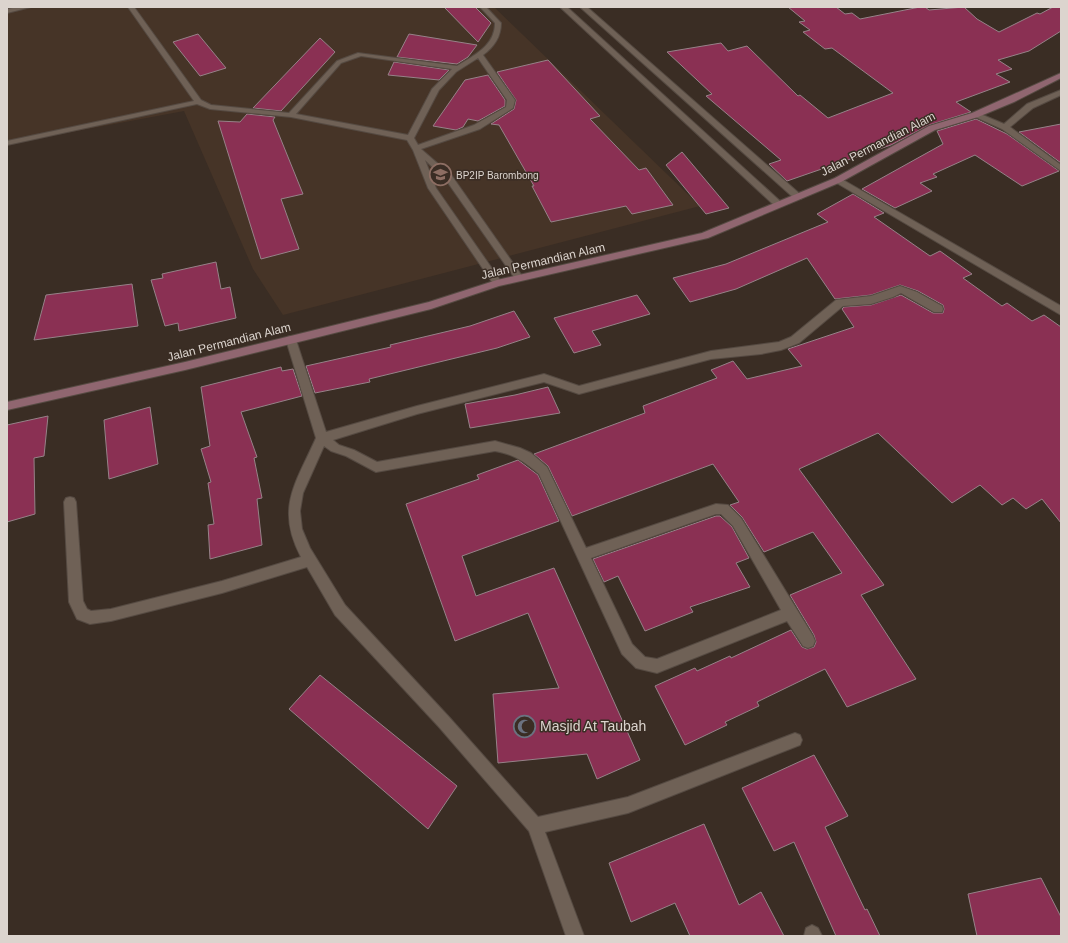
<svg xmlns="http://www.w3.org/2000/svg" width="1068" height="943" viewBox="0 0 1068 943" font-family="Arial,sans-serif">
<style>
.built{fill:#463427}
.building{fill:#8a3053;stroke:#968288}
.lines{fill:none;stroke-linecap:round;stroke-linejoin:round}
.lane-casing{stroke:#554a42;stroke-width:2}
.street-casing{stroke:#554a42;stroke-width:2}
.secondary-casing{stroke:#554a42;stroke-width:2}
.lane{fill:#6f6156;fill-rule:evenodd}
.street{fill:#6f6156;fill-rule:evenodd}
.secondary{fill:#906670;fill-rule:evenodd}
.labels{text-anchor:middle;stroke-width:3;stroke-linejoin:round;paint-order:stroke}
.far-poi-label{font-size:10px;fill:#dcd4ce;stroke:#3a2d24;text-anchor:start}
.street-label{font-size:12px;fill:#dcd4ce;stroke:#3a2d24}
.near-poi-label{font-size:14px;fill:#dcd4ce;stroke:#3a2d24;text-anchor:start}
</style>
<rect width="100%" height="100%" fill="#3a2d24"/>
<path class="built" d="M7,7h487l206,199 -417,109 -30,-46 -69,-158 -177,33z"/>
<path class="building" d="M444,7h31l16,16 -13,19z
M788,7h48l9,7 7,-1 8,6 60,-12h5l4,3 35,-3 13,12 22,13 38,-19 3,1 13,-7h8v24l-32,20 -31,9 14,9 -16,5 14,8 -54,20 15,10 -42,13 -38,20 -104,36 -18,-17 12,-4 -75,-64 6,-2 -45,-42 54,-9 7,8 19,-5 51,50 2,-1 28,23 65,-25 -61,-45 -7,1 -22,-17 7,-2 -11,-8 6,-1z
M198,34l28,34 -26,8 -27,-34z
M409,34l68,11 -9,12 -11,7 -60,-7z
M320,38l15,14 -54,59 -28,-3z
M548,60l52,56 -10,3 49,51 7,-2 27,37 -41,9 -6,-8 -75,16 -19,-36h2l-35,-61 -8,-1 23,-15 2,-9 -19,-28z
M394,62l55,8 -10,10 -51,-5z
M488,75l17,25v6l-27,15 -10,-2 -5,8 -7,3 -23,-4 32,-46z
M247,114l28,3 -2,3 30,74 -22,5 18,50 -38,10 -43,-138 22,1z
M976,119l31,15 52,37 -37,15 -47,-31 -42,19 4,3 -17,6 12,8 -37,17 -33,-19 81,-45 -6,-13z
M1061,124v39l-42,-31z
M682,152l47,56 -23,6 -40,-49z
M853,194l31,19 -10,4 56,39 10,-5 32,23 -9,4 39,28 5,-3 25,18 12,-6 17,12v196l-19,-24 -16,10 -13,-11 -11,7 -22,-20 -28,18 -74,-70 -79,36 85,116 -23,10 55,84 -69,28 -22,-38 -68,33 2,4 -34,16 2,3 -42,20 -30,-59 40,-18 2,3 33,-15 1,2 60,-28 11,17 5,2 7,-2 2,-5 -2,-7 -24,-40 52,-22 -29,-41 -49,20 -22,-35 -12,-12 9,-3 -26,-38 -141,52 -24,-50 -14,-12 111,-41 -2,-7 74,-28 -6,-8 22,-9 14,18 55,-13 -14,-17 66,-22 -12,-18 2,-2 27,-2 30,-10 32,18h10l1,-4 -1,-4 -25,-14 -18,-6 -29,10 -36,4 -28,-41 -71,31 -46,13 -17,-24 53,-14 102,-42 -11,-8z
M216,262l5,27 9,-2 6,31 -57,13 -1,-8 -13,3 -14,-46 12,-2 -1,-4z
M132,284l6,42 -104,14 12,-45z
M637,295l13,19 -58,17 9,14 -27,8 -20,-35z
M514,311l16,26 -33,11 -128,31 1,3 -55,11 -9,-27 85,-19 -1,-2 80,-19z
M281,367l1,4 11,-2 9,27 -61,16 16,45 -3,1 8,40 -5,1 5,46 -52,14 -2,-34 6,-1 -6,-41 3,-1 -10,-33 9,-3 -9,-59z
M548,387l12,26 -90,15 -5,-24 50,-9z
M150,407l8,57 -49,15 -5,-59z
M48,416l-4,40 -10,2 1,56 -28,8v-97z
M518,460l20,15 21,46 -97,35 14,40 78,-28 86,192 -43,19 -10,-25 -89,9 -5,-69 66,-6 -31,-75 -73,28 -49,-137 73,-25 -2,-4z
M716,516h4l12,11 17,31 -13,5 14,24 -60,20 3,5 -48,19 -27,-55 -14,6 -11,-23z
M320,675l137,111 -29,43 -139,-120z
M814,755l34,61 -23,11 40,83 2,-1 13,27h-44l-42,-94 -20,9 -32,-63z
M704,824l35,81 22,-13 23,44h-94l-15,-33 -44,19 -22,-59z
M1041,878l20,39v19h-84l-9,-42z"/>
<g class="lines">
<defs>
<path id="lane" d="M18,7h13l-24,6v-4z
M128,7h6l67,93 10,5 78,8 48,-52 21,-8 99,13c17,-11 38,-20 38,-43l-15,-16h6l15,16c0,14 -7,24 -18,32l32,45 -2,8 -33,21 -59,20 31,27 70,100v4h-6l-70,-100 -21,-20 11,28 66,95 -2,2h-6l-66,-97 -15,-38 -6,-10 -116,-23 -81,-8 -13,-5 -190,41v-4l187,-40zM361,56l91,13 -20,20 -24,46 -112,-21 45,-51zM478,58l29,42 -1,7 -32,18 -56,20 -4,-7 25,-48 17,-18z
M560,7h7l214,195v4h-6z
M580,7h7l214,188v4h-6z
M1061,90v5l-28,13 -23,19 51,38v6l-59,-42 -31,-14 7,-2 26,11 23,-20z"/>
<path id="street" d="M838,177l223,129v9l-226,-133v-4z
M900,286l17,6 25,14 1,3 -1,3h-8l-33,-19 -8,4 -22,7 -28,2 -44,37 -18,7 -20,4 -50,5 -132,35 -35,-12 -127,32 -84,26 6,5 15,5 23,12 118,-21 25,7 11,5 16,14 39,81 130,-44 12,1 13,13 72,118 2,5 -2,5 -5,2 -5,-2 -16,-25 -130,52 -21,-5 -14,-14 -83,-180c-14,-12 -25,-20 -44,-23l-119,21 -30,-16 -15,-5 -7,-5 -21,47 -3,18 2,18 8,19 35,57 104,112 89,100 90,-20 167,-64 5,2 2,5 -2,5 -172,68 -83,19 39,104h-18l-37,-105 -90,-104 -104,-112 -28,-48 -85,26 -111,28 -21,3 -13,-5 -8,-17 -5,-100 2,-4 4,-1 4,1 2,4 7,99 4,8 4,2 20,-2 111,-28 79,-24c-26,-49 -5,-74 15,-119l-30,-98 1,-3 4,-1 5,4 30,92 91,-26 127,-32 35,12 132,-35 68,-9 12,-5 45,-37 35,-4zM716,514h5l12,12 48,84 -124,49 -12,-2 -13,-13 -41,-86z
M812,925l6,3 4,8h-18l2,-8z"/>
<path id="secondary" d="M1061,73v5l-47,24 -36,15 -43,13 -94,52 -133,56 -209,48 -68,23 -246,61 -178,40v-8l178,-40 244,-60 68,-22 205,-47 133,-55 94,-52 43,-13z"/>
</defs>
<use href="#lane" class="lane-casing"/>
<use href="#street" class="street-casing"/>
<use href="#secondary" class="secondary-casing"/>
<use href="#lane" class="lane"/>
<use href="#street" class="street"/>
<use href="#secondary" class="secondary"/>
</g>
<defs>
<symbol id="university-ring" viewBox="-11 -11 22 22"><circle r="9.5" fill="#3a2d24" stroke="#8d6e63" stroke-width="1.5"/><path d="M0-5L7-2L0 1L-7-2ZM-4 1L0 2.5L4 1V4Q0 6-4 4Z" fill="#8d6e63"/></symbol>
<symbol id="mosque-ring" viewBox="-11 -11 22 22"><circle r="9.5" fill="#3a2d24" stroke="#6b7280" stroke-width="1.5"/><path d="M3.5-4.9A6 6 0 1 0 3.5 4.9A5 5 0 1 1 3.5-4.9Z" fill="#6b7280"/></symbol>
</defs>
<g fill-rule="evenodd">
<use href="#university-ring" x="428" y="162" width="25" height="25"/>
<use href="#mosque-ring" x="512" y="714" width="25" height="25"/>
</g>
<g class="labels">
<g class="far-poi-label">
<text x="456" y="179">BP2IP Barombong</text>
</g>
<g class="street-label">
<text transform="translate(878 144) rotate(-27)" y="4">Jalan Permandian Alam</text>
<text transform="translate(543 261) rotate(-13)" y="4">Jalan Permandian Alam</text>
<text transform="translate(229 342) rotate(-14)" y="4">Jalan Permandian Alam</text>
</g>
<g class="near-poi-label">
<text x="540" y="731">Masjid At Taubah</text>
</g>
</g>
<rect width="1068" height="943" fill="none" stroke="#dcd4ce" stroke-width="16"/>
</svg>
